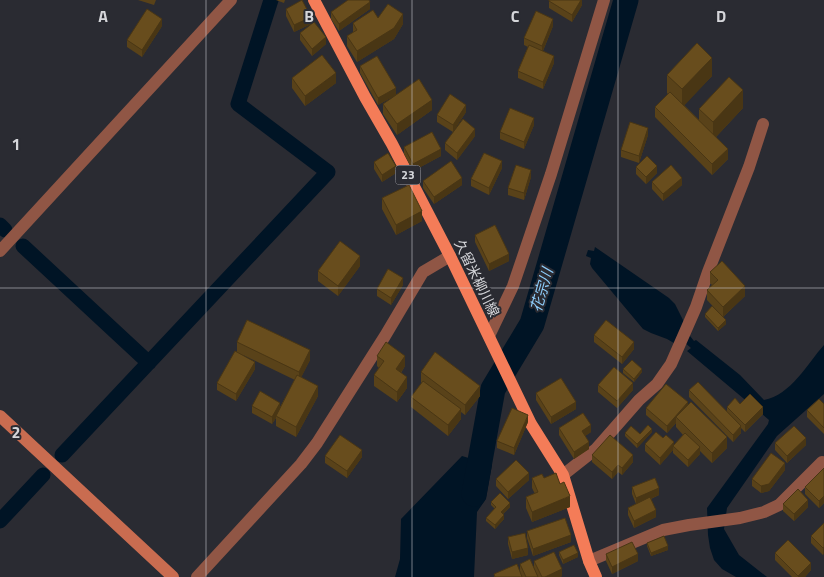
<svg xmlns="http://www.w3.org/2000/svg" width="824" height="577" viewBox="0 0 824 577" font-family="'Titillium Web','Noto Sans JP',sans-serif">
<style>
.water{fill:#001425}
.lines{fill:none;stroke-linecap:round;stroke-linejoin:round}
.canal{stroke:#001425;stroke-width:15}
.river{stroke:#001425;stroke-width:25}
.street{stroke:#905645;stroke-width:12}
.secondary{stroke:#c96c50;stroke-width:12}
.primary{stroke:#f47c58;stroke-width:12}
.wall{fill:#594219}
.shaded-wall{fill:#493614}
.building{fill:#684d1d;stroke:#493614}
.grid{fill:none;stroke:#d5d6da;stroke-width:1;stroke-opacity:0.55}
.labels{text-anchor:middle;stroke-width:4;stroke-linejoin:round;paint-order:stroke}
.shield{fill:#2a2b32;stroke:#a2a3a8;stroke-width:1}
.shield-label{font-size:12px;font-weight:bold;fill:#d5d6da}
.street-label{font-size:14px;fill:#d5d6da;stroke:#2a2b32}
.water-label{font-size:15px;font-style:italic;fill:#8ecefc;stroke:#2a2b32}
.grid-label{font-size:16px;text-anchor:middle;font-weight:bold;fill:#d5d6da;stroke:#2a2b32;stroke-width:4;stroke-linejoin:round;paint-order:stroke}
</style>
<rect width="100%" height="100%" fill="#2a2b32"/>
<path class="water" d="M595,247l74,51 6,6 14,28 1,4 4,5 2,-1 44,35 24,25c27,-5 43,-36 60,-55v49l-47,42 -50,72 -3,21 15,26 28,22h-31l-14,-8 -8,-9 -4,-12 -2,-13 -1,-27 61,-84 1,-4 -82,-69 4,-3 -8,-7 -4,5 -12,-7 -16,-6 -8,-4 -51,-61 -2,-4 1,-6 -5,-2 2,-6 6,1z
M462,456l30,9 -6,34 -9,13 -3,65h-79l5,-18 1,-40z"/>
<g class="lines">
<path class="canal" d="M0,225l5,5
M23,246l126,117
M62,455l266,-283 -90,-68 33,-104
M0,521l43,-46"/>
<path class="river" d="M474,494l19,-105 39,-65 94,-324"/>
<path class="street" d="M0,251l231,-251
M489,336l24,-50 38,-112 53,-174
M563,475l33,-26 43,-49 18,-16 14,-20 25,-57 12,-35 41,-105 14,-43
M589,561l74,-31 26,-5 51,-7 24,-6 15,-7 43,-43 2,2
M197,577l104,-113 16,-21 68,-107 38,-64 27,-16"/>
<path class="secondary" d="M0,416l173,161"/>
<path class="primary" d="M314,0l51,97 27,47 58,112 81,168 32,51 26,86 7,16"/>
</g>
<path class="wall" d="M138,0h18l-2,5z
M276,0h9l-1,3z
M582,0v5l-10,17 -23,-14v-7z
M286,9l25,15 -17,8 -8,-16z
M370,9l-31,22 -8,-12v-7z
M353,23l50,1 -9,15 -37,23 -10,-16v-10l6,-3z
M162,26l-20,31 -15,-10v-7z
M553,26l-10,25 11,12 -11,26 -25,-11v-7l10,-24 -4,-2v-7z
M300,33l26,11 -14,12 -12,-16z
M360,66l36,29 -18,10 -18,-32z
M667,75l45,1 -28,29 15,15v-11l44,-1 -27,29 12,22 -16,16 -57,-58v-10l13,-13 -1,-1z
M292,78l44,5 -31,23 -13,-18z
M383,104l49,6 -35,25 -14,-21z
M466,112l-13,20 -16,-10v-7z
M534,125l-10,24 -24,-10v-7z
M648,135l-9,28 -18,-6v-7z
M475,136l-18,24 -12,-10v-7z
M404,147l37,9 -28,15 -9,-17z
M374,162l22,11 -14,9 -8,-13z
M636,167l21,6 -11,11 -10,-10z
M502,168l-13,27 -18,-9v-7z
M531,177l-7,23 -16,-5v-7z
M423,181l39,4 -28,19 -11,-16z
M652,182l30,3 -19,16 -11,-12z
M382,198l40,23 -26,14 -14,-26z
M475,235l34,26 -20,10 -14,-29z
M360,266l-22,30 -20,-15v-10z
M710,272l35,24 -22,21 -16,-17v-10l5,-5 -2,-2z
M403,285l-12,20 -14,-9v-7z
M705,314l21,10 -8,7 -13,-14z
M594,335l40,14 -12,15 -28,-22z
M237,342l73,18 -9,17 17,19 -22,41 -20,-11v-8l-4,6 -20,-11v-7l28,1 15,-27 -52,-25 12,14 -19,32 -19,-11v-7l20,-31z
M377,356l28,10 -4,7 6,15 -10,14 -23,-16v-11l5,-7 -2,-2z
M623,369l19,3 -8,10 -11,-9z
M421,372l59,24 -15,19 -4,-3v7l-13,17 -37,-29v-10l11,-14 -1,-1z
M598,385l35,5 -16,18 -19,-16z
M689,390l38,21v-4l13,-3 23,10 -18,18 -4,-4v5l-8,9 -44,-45z
M536,393l40,16 -25,15 -15,-24z
M824,404v30l-17,-17v-7z
M688,405l39,43 -15,15 -12,-12v3l-12,13 -15,-14v-3l-13,15 -15,-14v-7l18,-6 11,7 9,-10 -7,-8v-4l-9,10 -21,-18v-7z
M528,422l-14,33 -17,-7v-7z
M559,428l32,4 -6,4 4,13 -15,10 -15,-24z
M652,432l-15,16 -12,-12v-3l15,1z
M775,443l31,2 -19,18 -12,-13z
M592,455l41,7 -11,13 -4,-3 -6,7 -20,-17z
M325,456l37,1 -15,21 -22,-15z
M824,468v35l-5,5 -14,-14v-7z
M785,470l-16,21 -8,2 -9,-7v-7z
M532,478h12l26,29 -38,15 -6,-14v-11l9,-3 -3,-6z
M496,479l33,1 -21,19 -12,-13z
M632,487l27,8 -8,4 5,18 -22,11 -6,-13v-7l8,-4 -4,-10z
M491,502l19,5 -7,7 1,5 -9,10 -9,-8v-3l9,-9 -4,-4z
M783,504l25,3 -14,14 -11,-10z
M824,523l-1,32 -12,-12v-7z
M527,531l44,11 -38,14 -6,-18z
M508,537l20,18 -16,4 -4,-15z
M647,543l21,7 -17,6 -4,-10z
M559,552l19,5 -15,7 -4,-9z
M775,553l36,17 -6,7h-13l-17,-17z
M606,554l32,7 -26,13 -6,-13z
M534,561l28,15 -2,1h-22l-4,-9z
M520,564l18,13h-44v-3l26,-4z"/>
<path class="shaded-wall" d="M581,0h1v5l-10,17v-7z
M370,2v7l-31,22v-7z
M403,14v10l-9,15 -37,23v-11z
M311,17v7l-17,8v-7z
M162,19v7l-20,31v-7z
M553,19v7l-11,27v-7z
M326,37v7l-14,12v-7z
M554,56v7l-11,26v-7z
M712,58v18l-30,32v-19z
M336,73v10l-31,23v-10z
M396,88v7l-18,10v-7z
M743,90v18l-30,32v-18z
M432,100v10l-35,25v-11z
M466,105v7l-13,20v-7z
M534,118v7l-10,24v-7z
M648,128v7l-9,28v-7z
M475,129v7l-18,24v-7z
M441,149v7l-28,15v-7z
M728,149v10l-16,16v-11z
M502,161v7l-13,27v-7z
M396,166v7l-14,9v-7z
M657,166v7l-11,11v-7z
M531,170v7l-7,23v-7z
M462,178v7l-28,19v-7z
M682,178v7l-19,16v-7z
M422,211v10l-26,14v-10z
M509,254v7l-20,10v-7z
M360,256v10l-22,30v-10z
M403,278v7l-12,20v-7z
M745,286v10l-22,21v-10z
M726,320v4l-8,7v-3z
M634,342v7l-12,15v-7z
M310,350v10l-11,22v-10z
M405,356v10l-9,14v-11z
M255,362v7l-19,32v-7z
M642,369v3l-8,10v-3z
M407,377v11l-10,14v-10z
M633,383v7l-16,18v-7z
M318,386v10l-22,41v-10z
M480,386v10l-15,19v-10z
M576,402v7l-25,15v-7z
M688,402v7l-12,8v6l-9,10v-7z
M280,403v7l-4,6v2l-4,6v-7z
M763,407v7l-18,18v-7z
M461,409v10l-13,17v-11z
M528,415v7l-14,33v-7z
M591,425v7l-9,6v-7z
M741,426v7l-8,9v-7z
M652,429v3l-15,16v-4z
M727,437v11l-15,15v-10z
M806,438v7l-19,18v-7z
M589,442v7l-15,10v-7z
M674,442l-1,8 -13,15v-7z
M700,447v7l-12,13v-7z
M362,450v7l-15,21v-7z
M633,455v7l-11,13v-7z
M785,463v7l-16,21 -8,2v-7z
M618,465v7l-6,7v-7z
M529,473v7l-21,19v-7z
M659,488v7l-23,10v-7z
M570,496v11l-38,15v-10z
M824,496v7l-5,5v-7z
M808,500v7l-14,14v-7z
M510,503v4l-9,9v-4z
M656,510v7l-22,11v-7z
M504,515v4l-9,10v-4z
M571,535v7l-38,14v-7z
M668,546v4l-17,6v-3z
M824,547v7l-1,1v-7z
M528,548v7l-16,4v-7z
M578,553v4l-15,7v-4z
M638,554v7l-26,13v-7z
M811,563v7l-6,7h-7v-1z
M562,569v7l-2,1h-15z"/>
<path class="building" d="M302,0l9,17 -17,8 -8,-16z
M348,0h21l1,2 -31,22 -8,-12z
M549,0h32l-9,15 -23,-14z
M388,4l15,10 -9,14 -37,23 -10,-15 10,-6 -4,-7 20,-13 5,8z
M147,9l15,10 -20,31 -15,-10z
M536,11l17,8 -11,27 -18,-8z
M314,22l12,15 -14,12 -12,-16z
M697,43l15,15 -30,31 -15,-14z
M529,45l25,11 -11,26 -25,-11z
M322,55l14,18 -31,23 -13,-18z
M377,56l19,32 -18,10 -18,-32z
M729,77l14,13 -30,32 -14,-13z
M419,79l13,21 -35,24 -14,-20z
M670,92l58,57 -16,15 -57,-57z
M450,94l16,11 -13,20 -16,-10z
M510,108l24,10 -10,24 -24,-10z
M463,119l12,10 -18,24 -12,-10z
M630,122l18,6 -9,28 -18,-6z
M432,132l9,17 -28,15 -9,-17z
M388,153l8,13 -14,9 -8,-13z
M484,153l18,8 -13,27 -18,-9z
M647,156l10,10 -11,11 -10,-10z
M451,161l11,17 -28,19 -11,-16z
M516,165l15,5 -7,23 -16,-5z
M671,165l11,13 -19,16 -11,-12z
M409,185l13,26 -26,14 -14,-27z
M495,225l14,29 -20,10 -14,-29z
M340,241l20,15 -22,30 -20,-15z
M722,261l23,25 -22,21 -16,-17 11,-10 -8,-8z
M388,269l15,9 -12,20 -14,-9z
M712,306l14,14 -8,8 -13,-14z
M247,320l63,30 -11,22 -62,-30z
M606,320l28,22 -12,15 -28,-22z
M386,342l19,14 -9,13 11,8 -10,15 -23,-17 10,-14 -7,-5z
M235,351l20,11 -19,32 -19,-11z
M435,352l45,34 -15,19 -44,-33z
M632,360l10,9 -8,10 -11,-10z
M614,367l19,16 -16,18 -19,-16z
M297,375l21,11 -22,41 -20,-11z
M561,378l15,24 -25,15 -15,-24z
M423,381l38,28 -13,16 -37,-28z
M698,382l43,44 -8,9 -44,-45z
M666,384l22,18 -21,24 -21,-18z
M260,391l20,12 -8,14 -20,-11z
M750,394l13,13 -18,18 -18,-18 8,-9 5,6z
M819,399l5,5v24l-17,-18z
M691,402l36,35 -15,16 -36,-36z
M512,408l16,7 -14,33 -17,-7z
M583,413l8,12 -9,6 7,11 -15,10 -15,-24z
M648,425l4,4 -15,15 -12,-11 6,-7 9,8z
M794,426l12,12 -19,18 -12,-13z
M656,432l7,6 3,-3 8,7 -14,16 -15,-14z
M685,433l15,14 -12,13 -15,-14z
M340,435l22,15 -15,21 -22,-15z
M610,435l23,20 -11,13 -4,-3 -6,7 -20,-17z
M771,453l14,10 -16,21 -8,2 -9,-7z
M516,460l13,13 -21,19 -12,-13z
M824,468v28l-5,5 -14,-14z
M556,473l4,11 4,-2 6,14 -38,16 -6,-15 12,-5 -6,-14 10,-4 2,4z
M655,478l4,10 -23,10 -4,-11z
M798,489l10,11 -14,14 -11,-10z
M500,493l10,10 -9,9 3,3 -9,10 -9,-7 10,-11 -5,-5z
M650,497l6,13 -22,11 -6,-13z
M565,518l6,17 -38,14 -6,-18z
M824,523v24l-1,1 -12,-12z
M525,533l3,15 -16,4 -4,-15z
M664,536l4,10 -17,7 -4,-10z
M788,540l23,23 -13,13 -23,-23z
M632,542l6,12 -26,13 -6,-13z
M574,545l4,8 -15,7 -4,-8z
M554,552l8,17 -17,8h-3l-8,-16z
M530,559l8,18h-12l-6,-13z
M517,564l5,13h-27l-1,-3z"/>
<path class="grid" d="M206,0v577M412,0v577M618,0v577M0,288h824"/>
<g class="labels">
<rect class="shield" x="395.5" y="165.5" width="25" height="19" rx="4"/>
<g class="shield-label">
<text x="408" y="179">23</text>
</g>
<g class="street-label">
<text transform="translate(477 278) rotate(64)" y="5">久留米柳川線</text>
</g>
<g class="water-label">
<text transform="translate(542 290) rotate(-74)" y="5">花宗川</text>
</g>
</g>
<g class="grid-label">
<text x="103" y="22">A</text>
<text x="309" y="22">B</text>
<text x="515" y="22">C</text>
<text x="721" y="22">D</text>
<text x="16" y="150">1</text>
<text x="16" y="438">2</text>
</g>
</svg>
